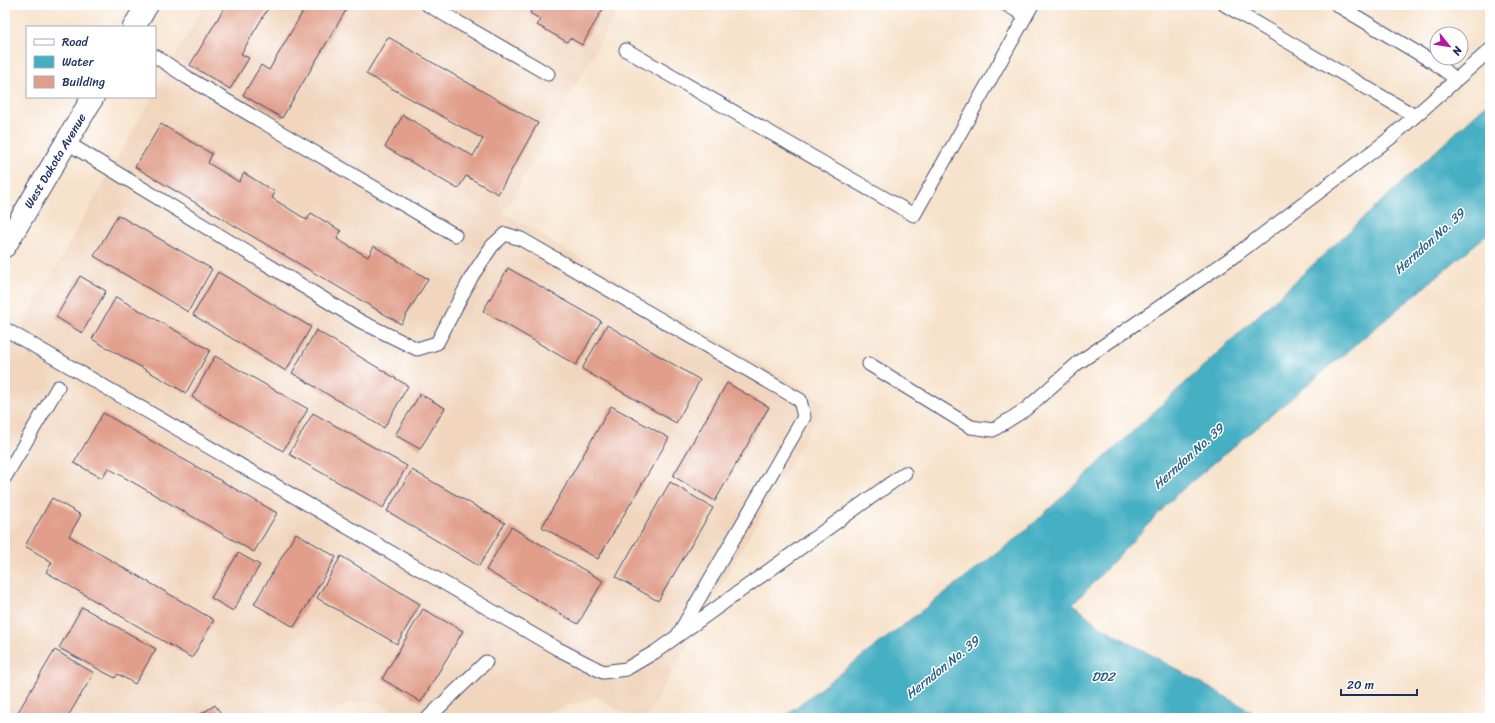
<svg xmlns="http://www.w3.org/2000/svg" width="1495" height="723" viewBox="0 0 1495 723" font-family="Sriracha,sans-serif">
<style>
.built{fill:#f1d5bd}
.water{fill:#44afc3;stroke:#306f90}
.building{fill:#e19e8a}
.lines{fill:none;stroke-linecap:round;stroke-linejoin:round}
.service-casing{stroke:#3c4a6e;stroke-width:15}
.tertiary-casing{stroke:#3c4a6e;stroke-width:24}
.service{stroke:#fff;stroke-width:13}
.tertiary{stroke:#fff;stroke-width:22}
.labels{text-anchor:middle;stroke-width:3;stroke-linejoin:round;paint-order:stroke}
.street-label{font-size:12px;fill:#1b2f5e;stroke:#fff}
.water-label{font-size:13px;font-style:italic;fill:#2b6286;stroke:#fff}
</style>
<rect width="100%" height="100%" fill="#fff"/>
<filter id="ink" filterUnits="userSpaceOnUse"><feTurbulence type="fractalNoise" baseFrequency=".025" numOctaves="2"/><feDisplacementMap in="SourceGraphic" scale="8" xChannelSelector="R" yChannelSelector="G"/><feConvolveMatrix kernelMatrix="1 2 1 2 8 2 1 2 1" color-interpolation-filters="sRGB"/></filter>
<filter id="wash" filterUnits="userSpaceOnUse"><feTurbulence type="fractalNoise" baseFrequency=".012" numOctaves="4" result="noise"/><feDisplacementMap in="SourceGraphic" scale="16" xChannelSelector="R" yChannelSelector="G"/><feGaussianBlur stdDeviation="0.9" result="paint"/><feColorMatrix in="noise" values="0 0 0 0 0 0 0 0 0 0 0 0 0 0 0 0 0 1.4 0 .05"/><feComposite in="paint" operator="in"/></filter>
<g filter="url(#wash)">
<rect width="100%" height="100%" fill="#f7e3cc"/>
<path class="built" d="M205,5h416l-117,208 321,189 -179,316h-14l-36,-21 -68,21h-124l-14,-10 -12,-5 -14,-1 -13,1 -13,5 -14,10h-319v-361l147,-260h3v-5z"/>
<path class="water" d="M1490,101v131l-312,261 -105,111 25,21 165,93h-481l241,-185z"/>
<g id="blocks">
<path class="building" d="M226,5h44l-29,49 8,4 -19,31 -40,-24z
M300,5h49l-67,113 -39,-23 18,-30 8,5 36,-62z
M534,5h71l-23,40 -12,-7 -3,4 -30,-17 4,-5 -11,-7z
M388,37l150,86 -40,71 -32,-18 -8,13 -73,-42 18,-32 70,41 10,-17 -117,-65z
M161,124l51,30 -4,9 31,19 5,-9 31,19 -3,6 35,22 4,-7 30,18 -4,8 31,18 6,-11 54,33 -27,45 -266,-157z
M118,215l94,54 -24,43 -94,-56z
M508,268l93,53 -25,44 -93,-54z
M218,272l93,55 -25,44 -93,-56z
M80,276l26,15 -24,42 -26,-16z
M116,297l94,53 -24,43 -94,-54z
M607,325l93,55 -24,43 -94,-54z
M316,330l92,56 -24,42 -92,-55z
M215,356l93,53 -25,42 -91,-54z
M727,383l42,24 -54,94 -42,-25z
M420,394l25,14 -25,41 -25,-14z
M611,406l58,32 -71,121 -56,-32z
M103,413l174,100 -23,39 -146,-84 -6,10 -28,-15z
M313,413l94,53 -24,42 -94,-54z
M412,470l93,53 -26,43 -92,-55z
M670,482l43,26 -55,93 -42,-24z
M52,498l29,17 -12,21 145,84 -22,38 -146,-86 6,-10 -27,-16z
M511,527l92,54 -25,43 -92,-54z
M296,533l40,24 -42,70 -40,-23z
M238,553l22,12 -27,46 -22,-13z
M341,556l79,48 -23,40 -80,-46z
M82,607l74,42 -21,35 -17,-10 -3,4 -56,-30z
M423,609l40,22 -42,71 -39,-23z
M55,650l39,23 -27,45h-50l-2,-1z
M215,705l9,13h-29z"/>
</g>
</g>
<g filter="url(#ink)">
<use href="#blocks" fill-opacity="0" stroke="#3c4a6e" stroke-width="1"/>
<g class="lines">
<defs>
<path id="service" d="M428,5l120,69
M1007,5l19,11
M1225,5l190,111
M1337,5l96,57 23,17
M626,50l288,165 118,-210
M155,56l33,22 267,157
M66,142l294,179 57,28 20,-6 35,-67 20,-30 13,-12 16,5 279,161 4,17 -126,218
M5,329l553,320 45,23 23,-3 29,-17 250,-179
M869,364l102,63 22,3 33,-21 52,-46 159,-109 152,-115 101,-89
M5,477l53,-90
M428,718l58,-56"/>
<path id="tertiary" d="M134,27l13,-22
M5,246l88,-149"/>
</defs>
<use href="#service" class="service-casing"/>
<use href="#tertiary" class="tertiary-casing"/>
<use href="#service" class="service"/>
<use href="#tertiary" class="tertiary"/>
</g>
</g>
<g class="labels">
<g class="street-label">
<text transform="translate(55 161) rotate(-59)" y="4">West Dakota Avenue</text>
</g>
<g class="water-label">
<text transform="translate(1429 241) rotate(-42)" y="5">Herndon No. 39</text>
<text transform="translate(1188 456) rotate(-42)" y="5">Herndon No. 39</text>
<text transform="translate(942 667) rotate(-39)" y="5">Herndon No. 39</text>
<text x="1103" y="681">DD2</text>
</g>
</g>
<rect width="1495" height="723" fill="none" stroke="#fff" stroke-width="20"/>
<rect x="26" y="26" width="130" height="72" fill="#ffffff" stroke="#a4acbf"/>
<rect x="34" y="39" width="20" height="6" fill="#ffffff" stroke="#a4acbf"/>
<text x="62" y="46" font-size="12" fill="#1b2f5e">Road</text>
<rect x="34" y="56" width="20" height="12" fill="#44afc3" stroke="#a4acbf"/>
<text x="62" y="66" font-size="12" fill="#1b2f5e">Water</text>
<rect x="34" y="76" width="20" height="12" fill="#e19e8a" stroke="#a4acbf"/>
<text x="62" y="86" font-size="12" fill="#1b2f5e">Building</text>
<g transform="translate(1449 46) rotate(120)"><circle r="19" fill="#ffffff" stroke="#a4acbf"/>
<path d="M0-3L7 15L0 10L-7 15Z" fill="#b5179e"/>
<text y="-6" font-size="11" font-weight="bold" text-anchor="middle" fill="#1b2f5e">N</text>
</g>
<path d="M1341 689v6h76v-6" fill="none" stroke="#1b2f5e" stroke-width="2"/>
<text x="1347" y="689" font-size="12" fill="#1b2f5e" stroke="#ffffff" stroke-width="3" paint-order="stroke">20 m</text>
</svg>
